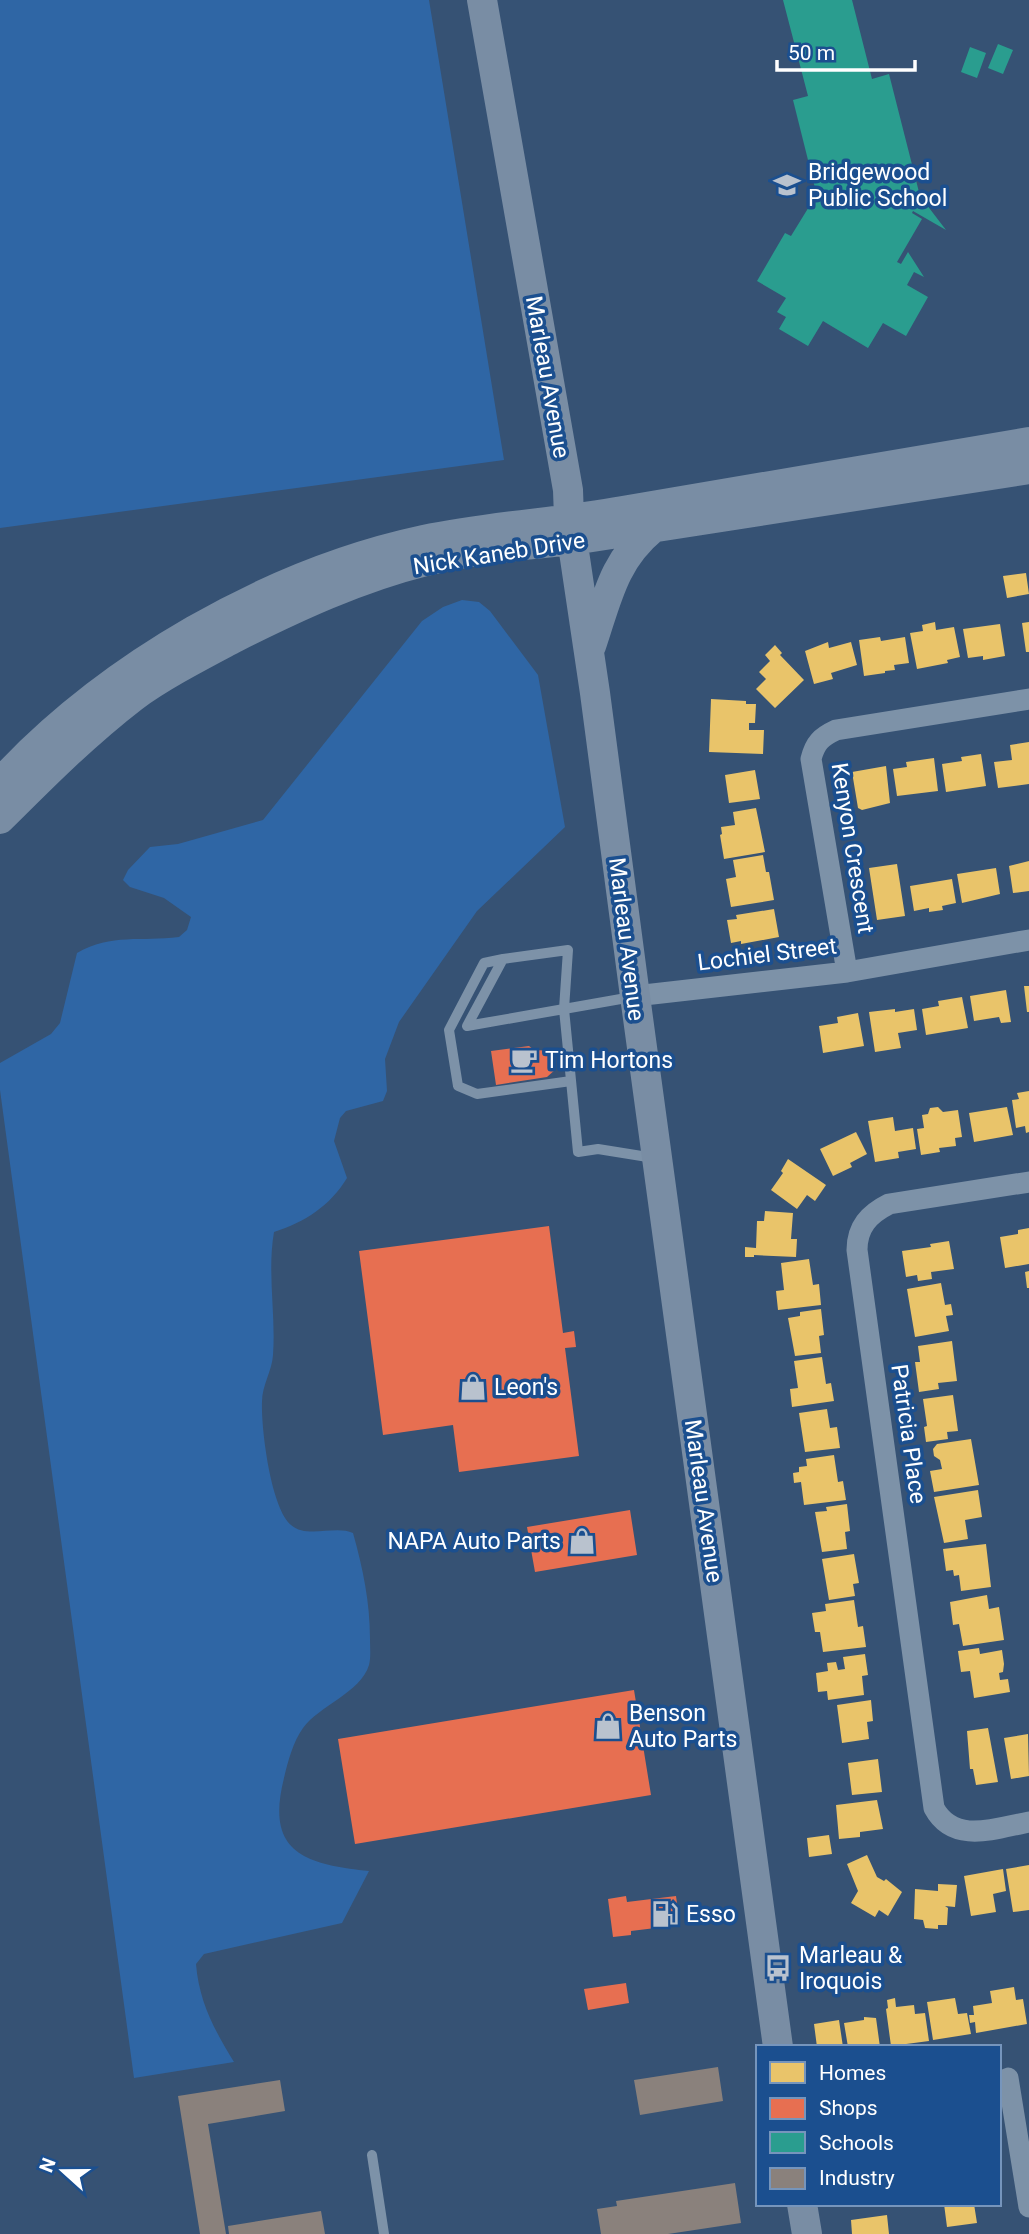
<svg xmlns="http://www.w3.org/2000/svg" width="1029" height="2234" viewBox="0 0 1029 2234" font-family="Roboto,sans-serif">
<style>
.green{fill:#2f66a5}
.homes{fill:#e9c46a}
.shops{fill:#e76f51}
.schools{fill:#2a9d8f}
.industry{fill:#8a817c}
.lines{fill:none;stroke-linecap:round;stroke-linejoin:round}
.lane{stroke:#7d92a8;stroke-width:10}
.street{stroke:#7d92a8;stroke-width:21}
.secondary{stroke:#798da4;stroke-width:30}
.labels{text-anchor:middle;stroke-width:7;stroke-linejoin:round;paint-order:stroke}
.poi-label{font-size:23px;fill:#fff;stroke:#1b4f8f;text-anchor:start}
.street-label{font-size:23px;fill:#fff;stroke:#1b4f8f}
</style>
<rect width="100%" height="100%" fill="#365274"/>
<path class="green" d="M0,0h429l75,460 -504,68z
M462,600l17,2 11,9 48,64 27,152 -88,84 -78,111 -14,37 2,32 -4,10 -37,10 -6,7 -6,23 13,37c-17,28 -42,44 -73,54 -7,41 2,82 -1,123 -1,16 -11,30 -11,47 -1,27 9,106 29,123 16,14 44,0 62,8 10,36 17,69 17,106 0,8 1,19 -1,26 -8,27 -50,41 -66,63 -10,14 -15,33 -19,50 -19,75 21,86 85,93l-27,52 -138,31 -8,10c3,38 19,67 38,98l-100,16 -134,-988v-27l51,-29 9,-11 17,-70c35,-20 64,-11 102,-16l8,-7 4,-13 -27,-19 -34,-11 -7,-7 5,-10 22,-23 28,-3 85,-24 159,-199 21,-14z"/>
<path class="homes" d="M1026,573l3,21 -22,4 -4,-22z
M935,622l1,8 18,-3 6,30 -13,3 1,3 -31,6 -7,-36 13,-2 -1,-6z
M1029,622v30h-3l-4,-29z
M1000,624l5,32 -22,4v-4l-15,2 -5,-29z
M880,637l1,4 24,-4 4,26 -15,2 1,5 -10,1v2l-21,3 -5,-36z
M828,642l1,6 22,-6 6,23 -26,8 2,6 -19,5 -9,-33z
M775,645l7,8 -2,2 24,25 -29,28 -19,-19 10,-10 -7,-7 11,-11 -5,-6z
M711,699l35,2v3h10l-1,19h-6v7h15l-1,24 -54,-2z
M1029,742v42l-31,4 -4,-26 18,-2 -2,-15z
M981,754l5,32 -40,6 -4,-28 20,-3 -1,-4z
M934,758l4,33 -41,5 -4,-27 14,-2 -1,-5z
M886,766l4,37 -28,7 -4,-2 -6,-36z
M755,770l5,29 -31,4 -4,-28z
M756,808l9,44 -41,7 -4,-24 2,-1 -1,-7 14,-2 -2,-13z
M763,855l3,17h3l5,28 -43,7 -5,-28 10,-2 -3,-17z
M1029,861v30l-16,2 -4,-27z
M897,864l8,52 -28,4 -8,-52z
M996,868l4,26 -38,9 -5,-29z
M952,879l4,24 -14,3 1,4 -14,2v-4l-15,3 -4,-25z
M774,909l5,28 -38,7v-3l-10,2 -4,-23 10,-1 -1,-4z
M1024,986h5v26h-2z
M1006,990l5,32 -10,1 -2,-6 -25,4 -4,-25z
M962,997l6,31 -42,7 -4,-26 17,-3 -1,-5z
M895,1009v3l19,-3 3,21 -19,3 3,15 -26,4 -6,-40z
M858,1013l6,33 -41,7 -4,-27 19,-3 -1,-6z
M1029,1091v41l-3,1 -1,-7 -9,2 -4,-28 7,-1 -2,-6z
M938,1107l5,5 15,-2 4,27 -7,1 1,8 -17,2 1,4 -19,3 -4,-26 7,-1 -2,-13 6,-1 2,-6z
M1007,1107l6,28 -39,7 -5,-29z
M893,1117l2,14 18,-3 3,21 -18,3 1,6 -24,4 -7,-41z
M856,1132l11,22 -17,9 2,4 -19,9 -13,-27z
M788,1159l38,26 -11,16 -8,-6 -10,14 -26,-19 12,-17 -2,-2z
M765,1211l28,2 -2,26h6l-1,18 -42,-2v2h-9v-10l11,1 1,-27h7z
M1029,1228v36l-24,4 -5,-31 18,-3v-4z
M949,1241l5,28 -23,3 1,7 -14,2 -1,-6 -11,2 -4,-26 29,-4 -1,-3z
M809,1259l4,26 6,-1 2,21 -43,5 -2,-19 8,-1 -3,-27z
M1029,1271v17h-2l-2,-16z
M941,1283l4,22 6,-1 2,11 -7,1 3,15 -34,6 -8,-48z
M821,1309l3,26 -5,1 2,17 -26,3 -7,-38 12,-2v-4z
M952,1341l5,40 -19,2 1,6 -20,3 -4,-30h5l-2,-16z
M822,1357l4,27 5,-1 3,18 -42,6 -2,-18 8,-1 -4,-27z
M953,1395l5,36 -11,1 1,7 -22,3 -2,-15 3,-1 -4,-27z
M827,1409l3,19 7,-1 3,21 -35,4 -6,-39z
M971,1439l8,46 -45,7 -4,-21 12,-2 -2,-9 -6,-4 -1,-7 4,-5z
M834,1455l4,27 5,-1 3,19 -42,5 -3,-23 -7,1 -1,-10 6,-1v-5l8,-1 -1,-7z
M978,1490l4,27 -17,3 3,19 -24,4 -10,-46z
M847,1504l3,27 -5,1 2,17 -25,3 -7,-40 12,-1 -1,-4z
M986,1544l5,43 -30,4 -2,-16 -5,1 -1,-6 -7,1 -3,-22z
M854,1554l5,29 -6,1 2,12 -26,4 -7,-41z
M987,1595l2,14 10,-2 5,33 -41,6 -4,-22 -6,1 -3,-23z
M854,1600l4,27 5,-1 3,21 -43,5 -3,-20h-5l-3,-19 14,-2 -1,-7z
M979,1648l1,6 22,-4 2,14 -1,8 -4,1 1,7 8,-1 2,13 -36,6 -4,-27 -9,1 -3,-21z
M865,1654l3,21 -6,1 2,19 -36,5 -1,-9 -9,1 -2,-19 12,-2 -1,-8 9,-1 2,8 7,-1 -2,-12z
M871,1700l2,21 -6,1 2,17 -27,4 -5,-38z
M988,1728l10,54 -22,3 -3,-16h-3l-3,-38z
M1028,1734l1,42 -18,3 -7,-41z
M878,1759l4,33 -30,3 -4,-32z
M877,1800l6,29 -23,3v5l-21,2 -3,-34z
M829,1835l3,19 -23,3 -2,-19z
M867,1855l10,22 7,4 2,-2 16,13 -14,24 -9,-6 -4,7 -24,-14 7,-12 -11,-27z
M1029,1865v45l-16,2 -7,-43z
M1003,1869l3,22 -13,3 3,18 -25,4 -7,-40z
M938,1884l19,1 -2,22 -10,-1 3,2 -1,17h-9v4l-13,-1 -2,-8 -9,-1 1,-30 23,2z
M1014,1987l2,13 7,-1 4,25 -51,9 -1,-11 -5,1 -1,-8h5l-1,-9 19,-3 -2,-12z
M895,1998l1,9 18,-2 1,9 10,-1 4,28 -38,5 -5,-37 2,-1 -1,-8z
M955,1998l3,16 9,-1 4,21 -38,6 -6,-38z
M864,2017l12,1 4,29h-32l-4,-24 20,-3z
M839,2020l4,27h-26l-3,-23z
M944,2204h30l3,19 -30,4z
M887,2215l2,19h-37l-1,-14z"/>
<path class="shops" d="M529,1046l5,4 20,1 2,18 -9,8 -51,8 -5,-34z
M549,1226l14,107 11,-2 2,16 -11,1 14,108 -120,16 -6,-47 -70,10 -24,-184z
M630,1510l7,45 -102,17 -8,-45z
M634,1690l17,105 -296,49 -17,-105z
M626,1896l1,6 49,-6 4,29 -49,6v4l-18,2 -5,-38z
M626,1983l3,20 -41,7 -4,-21z"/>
<path class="schools" d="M783,0h69l20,79 17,-5 31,122 26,34 -33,-19 -1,2 10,6 -25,43 4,2 7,-12 16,25 -10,-5 -7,13 21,12 -22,39 -23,-13 -15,25 -45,-27 -15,25 -29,-17 7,-12 -9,-5 9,-14 -29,-17 28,-48 6,3 24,-39v-9l-22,-88 15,-4z
M998,44l15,6 -10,24 -15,-6z
M970,47l16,6 -9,25 -16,-6z"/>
<path class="industry" d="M718,2067l5,34 -83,14 -6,-35z
M280,2080l5,31 -77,13 18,110h-26l-22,-138z
M735,2183l6,40 -73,11h-67l-4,-25 20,-3 -1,-5z
M321,2211l4,23h-96l-1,-8z"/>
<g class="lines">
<path class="lane" d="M503,959l-19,4 -35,67 9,56 19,8 94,-13
M632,997l-68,12 4,-59 -65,9 -36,67 97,-17 14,143 20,-3 56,9
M372,2155l12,79"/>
<path class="street" d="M847,972l-36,-213c4,-16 10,-22 25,-29l193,-31
M635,996l212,-24 182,-32
M1029,1182l-140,22c-20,10 -32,23 -32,46l77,558c20,37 62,20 95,14
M1008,2078l21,129"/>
<path class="secondary" d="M482,0l86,490 1,28 26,175 40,303 143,1051
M591,646c16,-47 22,-85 62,-118
M0,783c107,-116 270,-210 424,-243 66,-14 133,-17 199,-29 135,-23 271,-46 406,-69
M0,819c43,-43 85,-85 133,-122 28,-21 69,-42 101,-59 62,-31 124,-60 192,-77 48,-12 98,-16 147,-21l456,-71
M802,2204l5,30"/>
</g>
<defs>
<symbol id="school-bare" viewBox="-9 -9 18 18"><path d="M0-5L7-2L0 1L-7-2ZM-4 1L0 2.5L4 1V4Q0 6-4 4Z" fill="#b9c2ce" stroke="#1b4f8f" stroke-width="2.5" paint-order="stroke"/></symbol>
<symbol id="cafe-bare" viewBox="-9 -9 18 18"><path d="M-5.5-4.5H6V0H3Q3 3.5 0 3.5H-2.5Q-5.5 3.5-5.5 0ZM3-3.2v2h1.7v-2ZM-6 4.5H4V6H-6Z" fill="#b9c2ce" stroke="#1b4f8f" stroke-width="2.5" paint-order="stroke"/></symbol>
<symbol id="shop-bare" viewBox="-9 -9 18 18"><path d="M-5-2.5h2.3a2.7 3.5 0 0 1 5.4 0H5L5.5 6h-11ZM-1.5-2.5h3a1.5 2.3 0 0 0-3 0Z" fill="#b9c2ce" stroke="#1b4f8f" stroke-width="2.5" paint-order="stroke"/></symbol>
<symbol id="fuel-bare" viewBox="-9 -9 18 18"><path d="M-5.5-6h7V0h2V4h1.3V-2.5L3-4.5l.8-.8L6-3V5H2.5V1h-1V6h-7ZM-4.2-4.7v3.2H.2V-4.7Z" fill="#b9c2ce" stroke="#1b4f8f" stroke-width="2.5" paint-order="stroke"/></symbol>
<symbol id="bus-bare" viewBox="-9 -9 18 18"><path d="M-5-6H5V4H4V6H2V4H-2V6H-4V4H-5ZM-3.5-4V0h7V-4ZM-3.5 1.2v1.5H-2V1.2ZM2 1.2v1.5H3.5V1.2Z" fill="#b9c2ce" stroke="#1b4f8f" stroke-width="2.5" paint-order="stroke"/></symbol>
</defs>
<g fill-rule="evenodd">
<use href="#school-bare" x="768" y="166" width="38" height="38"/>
<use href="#cafe-bare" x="505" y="1041" width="38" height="38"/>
<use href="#shop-bare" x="454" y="1368" width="38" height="38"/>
<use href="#shop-bare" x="563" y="1522" width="38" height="38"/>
<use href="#shop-bare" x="589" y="1707" width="38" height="38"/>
<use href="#fuel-bare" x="646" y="1895" width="38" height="38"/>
<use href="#bus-bare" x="759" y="1949" width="38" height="38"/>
</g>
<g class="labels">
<g class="poi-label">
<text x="808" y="180">Bridgewood<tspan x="808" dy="26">Public School</tspan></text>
<text x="545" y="1068">Tim Hortons</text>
<text x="494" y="1395">Leon's</text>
<text x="561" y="1549" text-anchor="end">NAPA Auto Parts</text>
<text x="629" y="1721">Benson<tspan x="629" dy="26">Auto Parts</tspan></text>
<text x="686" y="1922">Esso</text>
<text x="799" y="1963">Marleau &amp;<tspan x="799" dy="26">Iroquois</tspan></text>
</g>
<g class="street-label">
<text transform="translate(548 377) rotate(80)" y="8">Marleau Avenue</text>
<text transform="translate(499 553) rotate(-9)" y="8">Nick Kaneb Drive</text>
<text transform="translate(853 848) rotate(81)" y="8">Kenyon Crescent</text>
<text transform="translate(627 939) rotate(83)" y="8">Marleau Avenue</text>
<text transform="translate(767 954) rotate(-7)" y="8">Lochiel Street</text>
<text transform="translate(909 1434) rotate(82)" y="8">Patricia Place</text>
<text transform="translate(704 1501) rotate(82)" y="8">Marleau Avenue</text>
</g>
</g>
<rect x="756" y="2045" width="245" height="161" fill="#1b4f8f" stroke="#7695bc" stroke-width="2"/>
<rect x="770" y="2062" width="35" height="21" fill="#e9c46a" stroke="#7695bc" stroke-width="2"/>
<text x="819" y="2080" font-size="21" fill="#ffffff">Homes</text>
<rect x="770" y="2098" width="35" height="21" fill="#e76f51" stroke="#7695bc" stroke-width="2"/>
<text x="819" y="2115" font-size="21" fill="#ffffff">Shops</text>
<rect x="770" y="2132" width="35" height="21" fill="#2a9d8f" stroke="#7695bc" stroke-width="2"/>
<text x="819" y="2150" font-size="21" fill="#ffffff">Schools</text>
<rect x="770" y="2168" width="35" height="21" fill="#8a817c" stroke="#7695bc" stroke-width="2"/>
<text x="819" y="2185" font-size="21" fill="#ffffff">Industry</text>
<g transform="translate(63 2171) rotate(291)" stroke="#1b4f8f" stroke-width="5" paint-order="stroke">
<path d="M0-5L12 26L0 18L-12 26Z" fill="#ffffff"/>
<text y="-10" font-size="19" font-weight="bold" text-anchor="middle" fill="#ffffff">N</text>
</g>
<path d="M777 60v10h138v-10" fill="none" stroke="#ffffff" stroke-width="3.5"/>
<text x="788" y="60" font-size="21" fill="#ffffff" stroke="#1b4f8f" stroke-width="5" paint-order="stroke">50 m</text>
</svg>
